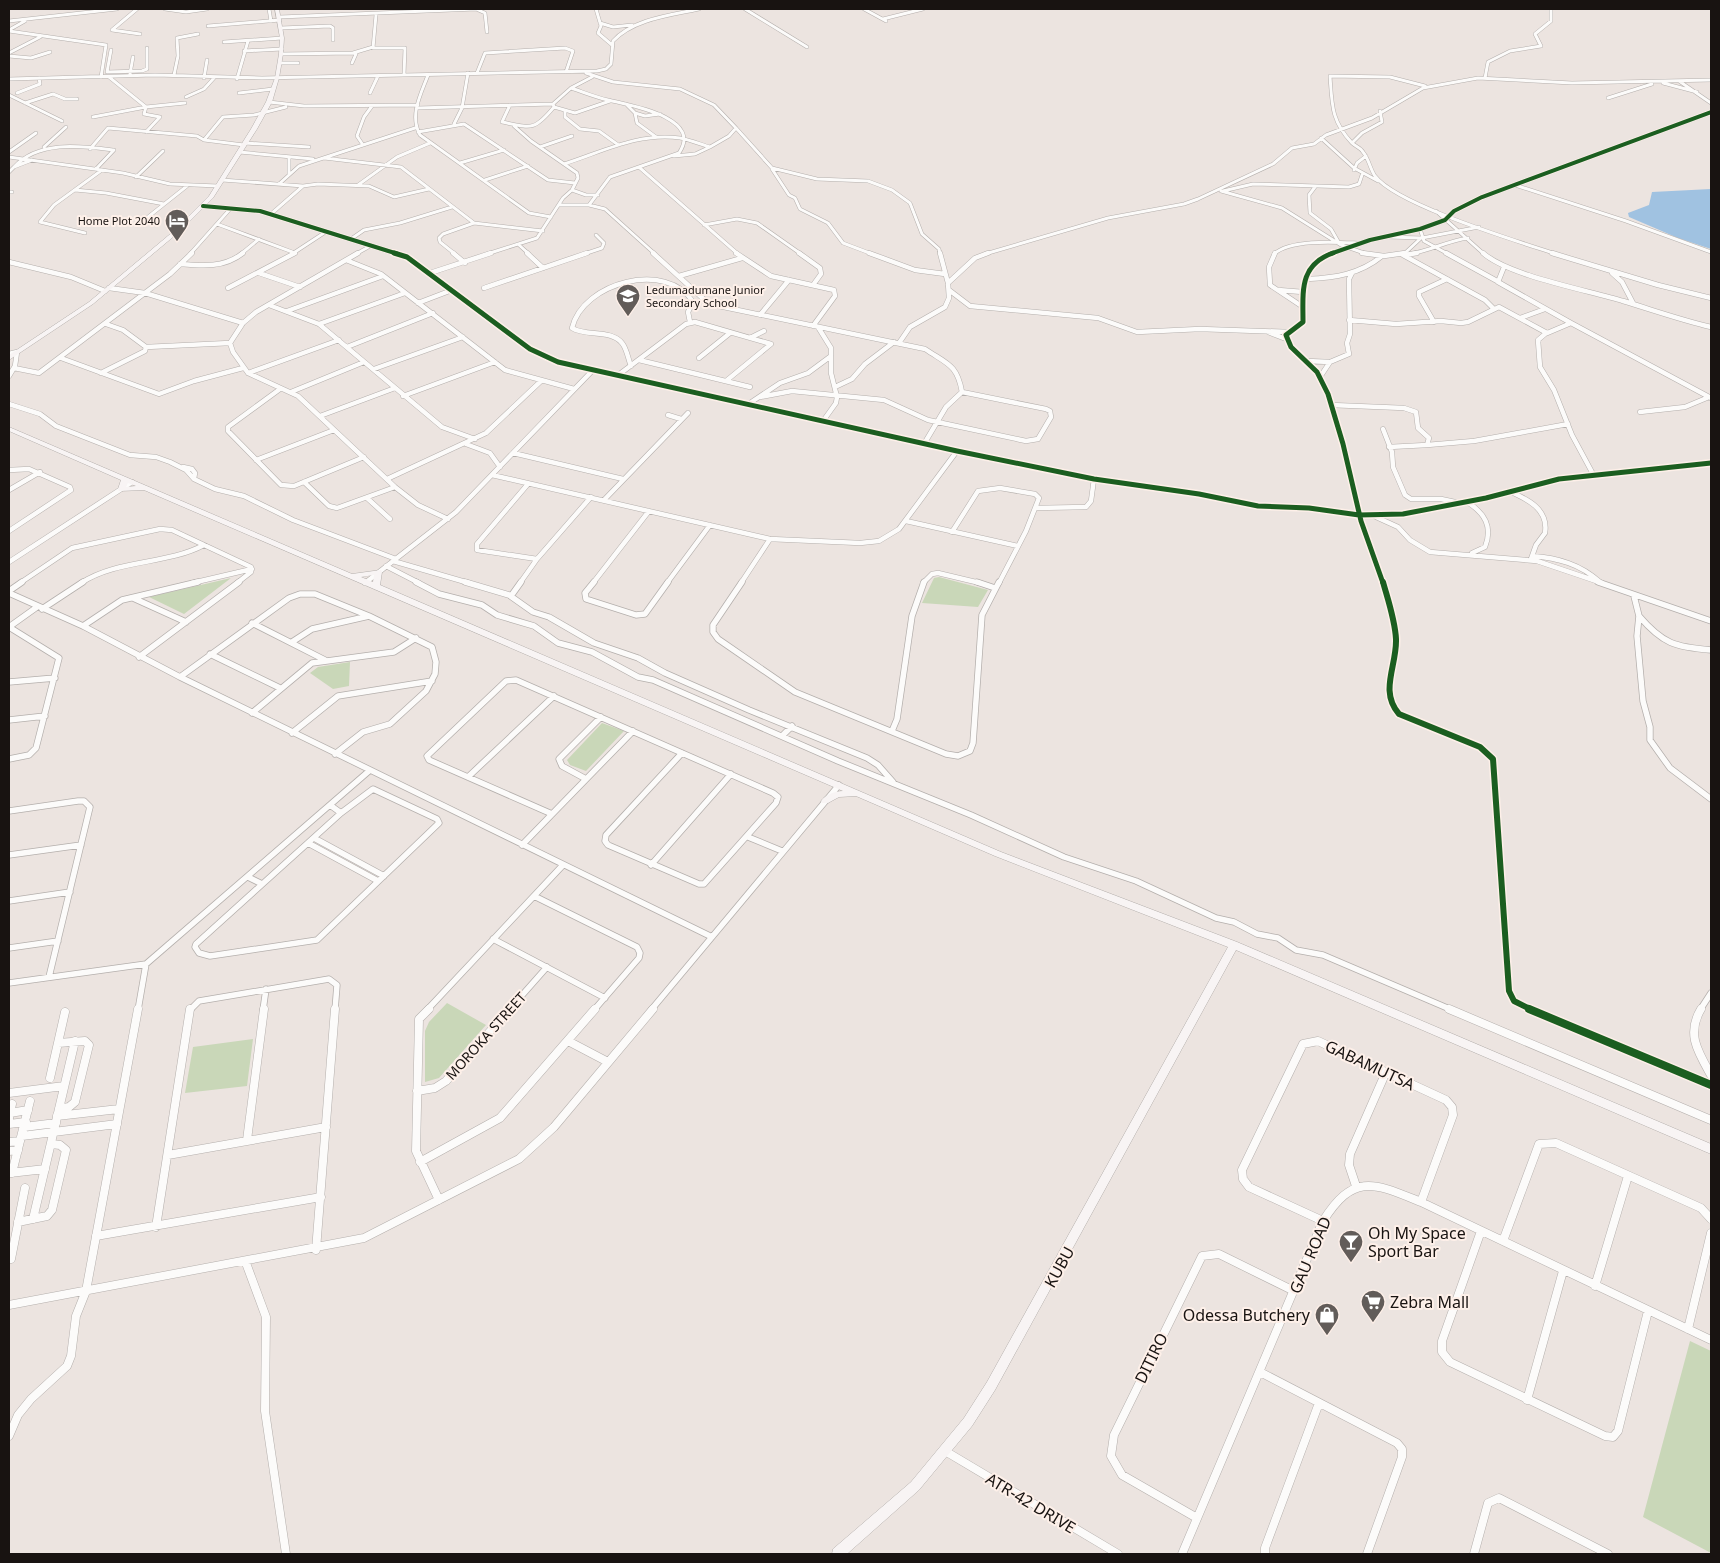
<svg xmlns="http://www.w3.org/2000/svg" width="1720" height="1563" viewBox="0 0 1720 1563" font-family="'Noto Sans',sans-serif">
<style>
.green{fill:#c9d7b8}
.water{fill:#a0c2e1}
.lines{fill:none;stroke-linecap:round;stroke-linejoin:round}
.street-far3-casing{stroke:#b4afac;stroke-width:4}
.street-far2-casing{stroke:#b4afac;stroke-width:5.5}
.street-far1-casing{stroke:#b4afac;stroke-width:7}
.street-casing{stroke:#b4afac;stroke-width:9}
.secondary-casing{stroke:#b4afac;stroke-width:1}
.street-far3{stroke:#fcfbfa;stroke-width:3}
.street-far2{stroke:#fcfbfa;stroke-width:4.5}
.street-far1{stroke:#fcfbfa;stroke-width:5.5}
.street{stroke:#fcfbfa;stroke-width:8}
.secondary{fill:#f8f4f4;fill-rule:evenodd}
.cycleway-far3-casing{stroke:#fef0e9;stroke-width:5.5}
.cycleway-far2-casing{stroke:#fef0e9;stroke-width:8}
.cycleway-far1-casing{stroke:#fef0e9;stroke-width:9}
.cycleway-casing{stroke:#fef0e9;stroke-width:11}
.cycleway-far3{stroke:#1b5e20;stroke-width:4}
.cycleway-far2{stroke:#1b5e20;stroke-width:5}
.cycleway-far1{stroke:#1b5e20;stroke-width:6}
.cycleway{stroke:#1b5e20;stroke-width:8}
.labels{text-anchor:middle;stroke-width:4;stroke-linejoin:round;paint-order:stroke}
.far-poi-label{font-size:11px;fill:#181311;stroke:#fef0e9;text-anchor:end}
.street-label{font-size:14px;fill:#181311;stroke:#fef0e9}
.near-street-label{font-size:16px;fill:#181311;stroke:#fef0e9}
.near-poi-label{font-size:16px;fill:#181311;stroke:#fef0e9;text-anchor:start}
</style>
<rect width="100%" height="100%" fill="#ece4e0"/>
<path class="green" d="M939,577l49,13 -10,17 -56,-4 12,-25z
M231,578l-47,36 -35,-17z
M350,662l-1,24 -16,3 -23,-16 8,-6z
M602,723l22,8 -38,40 -16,-6 -3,-5z
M447,1003l39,22 -47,53 -14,4v-51l4,-9z
M253,1039l-6,47 -62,7 8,-46z
M1690,1341l21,10v202l-68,-36z"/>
<path class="water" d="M1711,189v60l-33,-11 -49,-21 -1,-4 21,-8 3,-13z"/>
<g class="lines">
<defs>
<path id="street-far3" d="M137,9l-25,21 28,4
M165,9l21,3 21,-3
M269,9l2,12
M596,9l5,17 -3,7 14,12
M745,9l62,38
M864,9l22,12
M376,15l-3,33h32l-1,27
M280,17l196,-8 9,4 2,19
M883,19l40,-10
M9,21l108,-12
M600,23l13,4 19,-2
M208,26l72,-6
M281,28l49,-2 3,2v12
M9,30l16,-9
M9,31l97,14 -5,32
M224,42l58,-4
M111,50l-4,22 35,-1 5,-2v-21
M244,51l38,-2
M9,53l31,-16
M353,53l20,-6
M281,54l73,-1 2,1 -4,9
M9,56l22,2 19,-6
M280,63h18
M477,73l8,-20 80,-5 8,3 -7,21
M130,74l3,-17
M174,75l4,-19 -1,-18 21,-4
M428,75c-7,19 -19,40 -8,60l109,78 22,4
M109,77l37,30 39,-4
M204,78l3,-18
M1485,78l3,-16 22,-11 31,-5 -6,-12 16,-13v-12
M9,79l146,-4 107,3 335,-7 9,-2 5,-5 2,-23c20,-22 58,-26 86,-32
M237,79l11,-38
M1679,81l32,22
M1663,83l34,9
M1425,86l-35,-9 -60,-1c2,28 1,45 22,67 3,3 9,5 11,9 6,7 7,17 12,24 22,29 142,65 181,78
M571,88c12,4 24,9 37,12 20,5 96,17 71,53l-69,24 -21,28
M17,93l23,-9 -1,-6
M239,93l34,-4
M370,93l8,-17
M9,95l53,26
M186,97l18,-8 10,-11
M1608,98l44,-14
M269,102l35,4 114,-1
M25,103l28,-9 12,5h12
M553,104l18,-16 21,-11
M626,104l9,9 2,10 19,14
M510,105l-8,17c30,6 32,9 52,-15
M146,107l-2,7 16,3 -14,15
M418,108l135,-4 1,3 21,6 35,-12
M565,111v6l15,12 19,2 18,13
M635,113l10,3 15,-2
M93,117l53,-10
M454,124l8,-16 6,-35
M736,128l36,40 45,11 51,2 24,9 18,13 12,31 17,15 1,5
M418,132l46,-8 84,56 27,3
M1321,138l33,30 24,13
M204,140l19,-23 31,-2 32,-8
M245,143l64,4
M1352,143l10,-10 20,-11 -2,-11
M363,145l-6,-9 7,-19 8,-11
M44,147l22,-20
M540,147l32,-11
M90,149l18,-21 89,8 7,4 40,5
M9,152l27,-19
M239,152l74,7
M674,156l21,-2 15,-7
M9,157l114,16 47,11 48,2
M289,157v17
M324,158l77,9 73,56 69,8
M460,163l44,-13
M564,164c38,-12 75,-32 116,-26 10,2 20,6 30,9l19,-11 7,-8 -22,-23 -34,-16 -67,-7 -27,-9
M14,167c25,-27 67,-21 100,-17l-18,19
M640,168l98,86
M772,169l17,26 6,3 5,11 28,14 15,20 29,11
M1354,170l3,-7 9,-7
M9,172l5,-5 18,-7
M136,177l27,-26
M222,180l81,6 15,-2 51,2 25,11 35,-8
M485,180l43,-14
M279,184l20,-18 116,-38
M358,185l39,-28 33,-14
M1515,185l111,36 85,31
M1315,187l-6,8 1,18 21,16 8,14
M75,190l31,3 58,11
M572,190l14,5h12
M1221,191l61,17 59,37 26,9
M1223,191l30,-7 96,3 10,-3 3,-9
M9,192h3
M560,205h29l16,4 50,45
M203,206l57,5 138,43
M1436,211l48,43
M271,214l32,-28
M148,217l39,-31
M217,224l78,29
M704,225l33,-6 20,4 44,31
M1420,229l4,12 24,13
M85,233l-45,-11 14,-17 48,-35
M1388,237l34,1 57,-11
M351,239l13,-9 36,-7 52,-16
M519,245l10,9
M190,254l41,-46
M241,254l18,-15
M292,254l35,-23
M356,254l16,-9
M455,254l-15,-12 -1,-4 4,-4 31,-11
M487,254l50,-16 26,-40 9,-8 6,-12 -1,-5 -46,-32 -17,-15
M584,254l18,-6 2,-5 -8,-8
M985,254l123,-36 76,-14 14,-5 75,-35 19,-16 22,-4 12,-9 46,-17 51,-30 55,-10 94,5 139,-3
M1274,254c16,-15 62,-12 83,-11
M1330,254l40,-14 50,-11 25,-9 9,-9 28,-14 229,-85
M1404,254l16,-15
M1409,254c21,-3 38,-13 59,-16"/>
<path id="street-far2" d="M358,253l-102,59 -13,11 -13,20 3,9 15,21 50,23 97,91 23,18 30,14
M394,253l13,4 123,92 28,13 399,89 137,28 105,15 59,12 51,2 50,7 44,-1 83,-16 73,-19 152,-16
M453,253l12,10
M527,253l16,15
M653,253l56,51 216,45c22,15 32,15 37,43l84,17 4,2 1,6 -13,22 -12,2 -98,-21 -44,-20 -92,-9 -32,6
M736,253l35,23 63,14 1,6 -22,30
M799,253l21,15 1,6 -8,11
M869,253l46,17 30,4
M1275,253l-6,14 1,18 33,22
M1333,253c-34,12 -30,38 -30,69l-17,13 5,12 26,25 11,22 15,50 18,77 22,62
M1362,253l22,3 21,-3
M1446,253l51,28
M1483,253c26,23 104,37 140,48 30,9 58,19 88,26
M1552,253l106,32 53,13
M1403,255l82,45 8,8
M1405,255l12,-2
M346,260l35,14 124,96 69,19
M9,262l62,15 34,14
M180,264c23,2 44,4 63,-11
M1504,267l-6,15 73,41 -26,11 -7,6 2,27 14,23 18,45 21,39
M259,273l41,14
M430,273l61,-20
M1612,273l10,9 11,21
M679,276l63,-18
M1307,279c28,-1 53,-5 75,-23
M948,283l27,-25 13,-5
M109,288l36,5 98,30
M228,288l67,-35
M484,288l103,-35
M949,290l21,16 128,12 39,14 63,-3 89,3
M1278,290l25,2
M418,303l34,-13
M269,305l50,19 123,103 33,12
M287,311l96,-35
M760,315l29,-35
M1520,318l25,-9
M1349,320l47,4 45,-3 20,2 7,-1 31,-15 48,26
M1434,322l-15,-26v-4l28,-13
M1571,323l140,75
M106,324l17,6 23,17 84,-4
M319,324l86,-31
M818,327l13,21v25l6,24 -1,6 -13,18
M1268,332l18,7
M750,338l14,-7
M899,343l11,-16 35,-20 4,-9 -1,-15 -8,-30
M347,347l86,-34
M9,354l8,-2 -2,14 -6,10
M61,358l98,36 35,-13 49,-13
M699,358l31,-25
M639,360l111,27
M1307,361l23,1 19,-8 -2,-11 3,-9 -1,-55 3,-6
M631,366c-3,-7 -4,-17 -9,-23 -11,-14 -36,-6 -50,-15 11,-46 95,-68 121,-26l-5,10 2,10
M14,368l25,5 131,-99 22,-21
M374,369l89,-32
M101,373l44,-22 1,-4
M248,373l91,-33
M617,376l69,-52 9,-2 76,22 -45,37
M1320,377l10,-15
M835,387l17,-8 13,-15 29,-22
M280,389l-52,38v4l53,54 13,1 70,-29
M291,392l73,-30
M403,396l92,-34
M9,404l31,10 16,12 74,29 26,2 14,5 16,8 8,9 21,10 29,7 49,24 103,39
M747,405l33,-22 28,-10 23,-17
M1331,405l73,3 12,4 2,16 11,10 -2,7 -38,2
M1640,412l45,-5 24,-10
M668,415l13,4
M320,416l75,-28
M1383,429l9,23 1,15 12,28 6,4h30l14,3
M466,444l24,9 10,14
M924,444l22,-37 16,-15
M1427,445l47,-4 94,-17
M513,453l110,26
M256,460l78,-30
M183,467l9,2 3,4 -1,6
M9,470l20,-1 41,18 1,3 -62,41
M492,475l278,64 90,4 19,-2 20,-12 58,-78
M387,479l99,-46 55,-52
M304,482l25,24 8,2 58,-21
M528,484l-51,60v6l60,9 54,-62
M9,490l31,-18
M1509,491c18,8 40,18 36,42l-9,12 -5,14
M367,498l23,21
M604,500l84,-87
M1467,502c18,11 26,25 18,45l-13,6
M1036,508l50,-1 5,-6 3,-22
M1376,517l22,10 12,13 20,12 107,9 65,22
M906,521l112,25
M952,532l26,-41 22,-3 35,6 4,4 -13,33 -27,52
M1532,556c26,2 48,8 68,26
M393,561l76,22
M9,562l123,-80
M386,566l33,17
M20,583l52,-35 88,-19 12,1 79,37v5l-14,11
M81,583c37,-24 85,-18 123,-38
M192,583l60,-14
M365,583l91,-71 137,-142
M520,583l17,-24
M593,583l56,-72
M667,583l43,-58
M741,583l29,-44
M923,583l9,-9 6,-1 42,10"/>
<path id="street-far1" d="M416,582l23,12 43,11 15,10 37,11 24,17 34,9 46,25 15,3 185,81 133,54 93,42 72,24 80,37 18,4 23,12 21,4 18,12 27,5 129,55
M465,582l44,13 24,17 16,5 45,26 44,15 27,15 84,37 118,48 11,7 15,17
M594,582l-9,11 1,6 50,16 9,-1 23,-32
M742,582l-29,43v7l5,7 77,53 151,62 12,2 12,-5 3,-8 9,-128 17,-33
M977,582l18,6
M1383,582c5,18 12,38 13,57 1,27 -17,52 3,75l81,33 13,12 16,232 5,10 18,9
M1598,582l113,39
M9,591l13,-9
M9,593l74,33 97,51 532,260
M511,596l10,-14
M1634,596l5,20 -2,20 6,65 7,26v13l20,28 41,31
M133,598l53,24
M42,609l41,-27
M1639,616c24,28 36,31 72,34
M252,623l73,37
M83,626l39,-26 76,-18
M9,627l50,31 -23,90 -7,7 -20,4
M9,627l28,-20
M292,642l20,-13 57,-13
M210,654l70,34
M139,657l100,-75
M180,677l109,-79 11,-4h15l54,22 63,31 4,15 -1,12 -9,17 -36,33 -27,8 -28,22
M9,682l46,-4
M252,713l60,-50 82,-11 22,-14
M9,720l36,-4
M892,731l5,-12 15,-103 12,-34
M292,733l46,-37 94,-15
M782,736l10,-10
M468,777l86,-81
M586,779l-24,-13 -3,-7 42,-42
M373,789l64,30 2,4 -122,117 -107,16 -11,-3 -4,-6 1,-3 145,-131z
M330,805l11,8
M9,811l69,-10h6l6,6 -41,170
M552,814l-123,-54 -2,-4 79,-75 10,-1 257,113 5,4 -2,6 -72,81h-5l-91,-39 -3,-4 1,-6 76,-82
M748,837l34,14
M314,838l70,38
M308,843l70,38
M522,845l111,-114
M9,855l72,-10
M651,865l80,-91
M248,877l14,7
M534,896l103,51 3,6 -1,5 -45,52
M9,901l61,-9
M493,939l112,59
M9,948l49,-7
M9,983l137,-19 223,-193
M138,1010l8,-46
M190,1010l9,-9 130,-22 8,6 -2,25
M263,1010l3,-21
M427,1010l136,-145
M509,1010l38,-43
M651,1010l188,-225
M1700,1010l11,-17"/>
<path id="street" d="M429,1009l-10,10 -3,132 23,49
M1449,1009l262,111
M1529,1009l182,76
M1701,1009c-15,25 -3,43 10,66
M568,1041l40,21
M58,1043l27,-2 4,4 -14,57 -6,5 -10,2
M50,1078l15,-66
M417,1091l18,-3 11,-7 64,-72
M9,1093l55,-7
M10,1113l18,-3
M57,1116l62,-7
M9,1118l3,-14
M9,1124l17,-2
M24,1127l32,-4
M22,1136l95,-12
M247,1140l17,-131
M9,1142l11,-1
M9,1151l9,-1
M168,1155l158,-28
M420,1162l80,-44 95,-109
M10,1173l35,-4
M12,1173l18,-72
M1356,1186l-7,-21 1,-11 36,-82
M33,1219l42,-178
M1323,1221l-74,-34 -6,-8 -1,-9 61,-126 15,-3 128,59 6,7 1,8 -32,87
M18,1222l29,-6 5,-6 14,-60 -6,-5 -9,-1
M156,1227l34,-218
M1481,1231l-39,110v11l8,10 155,74 8,1 5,-6 30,-120
M96,1236l225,-39
M1503,1241l36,-97 17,-1 145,65 10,11
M316,1250l19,-241
M11,1259l14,-71
M246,1263l20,54 -1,94 21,143
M1595,1286l33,-110
M9,1305l355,-67 155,-79 35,-32 99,-118
M1688,1329l23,-96
M1260,1372l137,71 5,6v8l-35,97
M1527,1400l36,-129
M9,1436l9,-21 13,-16 36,-33 4,-10 5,-40 10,-25 52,-282
M945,1451l173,103
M1197,1518l-75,-43 -11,-19 3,-21 88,-179 17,-2 75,37
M1182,1554l141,-333c31,-49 51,-38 98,-19l290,138
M1265,1554v-6l54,-145
M1474,1554l14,-51 11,-5 109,56"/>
<path id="secondary" d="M275,9h4l5,29 -1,16 -4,24 -7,24 -15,27 -44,69 -34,34 -86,72 -84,56v-5l80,-53 86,-72 34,-34 42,-67 15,-27 9,-24 4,-24 1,-16z
M9,427l343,147 29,-4 1,2 -2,13 621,267 236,90 474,202v10l-475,-204 -241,440 -23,36 -53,64 -72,64h-15l1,-5 78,-67 53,-64 23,-36 241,-435 -233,-91 -139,-60 -17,1 -11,6h-6l-1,-2c4,-6 14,-10 22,-10l-699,-301 -25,1 -1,-2 3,-9 -112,-49zM128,483l8,3 -10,1zM374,575l-1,7 -12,-5z"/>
</defs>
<use href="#street-far3" class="street-far3-casing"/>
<use href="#street-far2" class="street-far2-casing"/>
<use href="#street-far1" class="street-far1-casing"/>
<use href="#street" class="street-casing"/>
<use href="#secondary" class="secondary-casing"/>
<use href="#street-far3" class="street-far3"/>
<use href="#street-far2" class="street-far2"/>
<use href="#street-far1" class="street-far1"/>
<use href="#street" class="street"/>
<use href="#secondary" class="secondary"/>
<defs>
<path id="cycleway-far3" d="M203,206l57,5 138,43
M1330,254l40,-14 50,-11 25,-9 9,-9 28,-14 229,-85"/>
<path id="cycleway-far2" d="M394,253l13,4 123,92 28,13 399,89 137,28 105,15 59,12 51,2 50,7 44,-1 83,-16 73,-19 152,-16
M1333,253c-34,12 -30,38 -30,69l-17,13 5,12 26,25 11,22 15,50 18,77 22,62"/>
<path id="cycleway-far1" d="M1383,582c5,18 12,38 13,57 1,27 -17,52 3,75l81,33 13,12 16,232 5,10 18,9"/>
<path id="cycleway" d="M1529,1009l182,76"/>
</defs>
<use href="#cycleway-far3" class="cycleway-far3-casing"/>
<use href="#cycleway-far2" class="cycleway-far2-casing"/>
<use href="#cycleway-far1" class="cycleway-far1-casing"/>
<use href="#cycleway" class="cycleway-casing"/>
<use href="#cycleway-far3" class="cycleway-far3"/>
<use href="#cycleway-far2" class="cycleway-far2"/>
<use href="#cycleway-far1" class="cycleway-far1"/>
<use href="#cycleway" class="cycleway"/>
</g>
<defs>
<symbol id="hotel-pin" viewBox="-11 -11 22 30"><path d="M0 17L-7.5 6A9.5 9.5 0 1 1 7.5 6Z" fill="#625c59" stroke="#fef0e9"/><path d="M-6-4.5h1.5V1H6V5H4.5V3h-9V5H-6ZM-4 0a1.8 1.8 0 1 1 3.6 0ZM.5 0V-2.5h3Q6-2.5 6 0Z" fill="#fff"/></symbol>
<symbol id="school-pin" viewBox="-11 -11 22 30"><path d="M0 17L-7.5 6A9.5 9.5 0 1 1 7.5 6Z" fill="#625c59" stroke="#fef0e9"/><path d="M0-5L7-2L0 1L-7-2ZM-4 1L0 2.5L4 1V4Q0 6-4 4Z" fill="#fff"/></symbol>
<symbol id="bar-pin" viewBox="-11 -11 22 30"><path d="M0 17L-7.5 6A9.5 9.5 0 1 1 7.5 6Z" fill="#625c59" stroke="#fef0e9"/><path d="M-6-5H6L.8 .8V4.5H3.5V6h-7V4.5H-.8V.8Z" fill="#fff"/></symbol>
<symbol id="supermarket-pin" viewBox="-11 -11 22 30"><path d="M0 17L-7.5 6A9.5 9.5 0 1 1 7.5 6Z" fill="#625c59" stroke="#fef0e9"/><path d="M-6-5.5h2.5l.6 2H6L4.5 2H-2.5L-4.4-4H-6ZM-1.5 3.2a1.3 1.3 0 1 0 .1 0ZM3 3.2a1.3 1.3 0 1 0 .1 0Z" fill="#fff"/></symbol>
<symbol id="shop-pin" viewBox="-11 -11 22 30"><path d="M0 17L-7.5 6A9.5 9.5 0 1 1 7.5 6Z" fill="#625c59" stroke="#fef0e9"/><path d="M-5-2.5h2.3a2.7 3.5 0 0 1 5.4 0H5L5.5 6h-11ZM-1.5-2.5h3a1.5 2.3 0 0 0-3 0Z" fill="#fff"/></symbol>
</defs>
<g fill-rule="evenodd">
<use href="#hotel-pin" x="163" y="207" width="28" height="38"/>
<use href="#school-pin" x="614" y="282" width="28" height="38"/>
<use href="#bar-pin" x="1337" y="1228" width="28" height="38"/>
<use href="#supermarket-pin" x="1359" y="1288" width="28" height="38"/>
<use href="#shop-pin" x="1313" y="1301" width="28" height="38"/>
</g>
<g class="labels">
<g class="far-poi-label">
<text x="160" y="225">Home Plot 2040</text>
<text x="646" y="294" text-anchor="start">Ledumadumane Junior<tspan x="646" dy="13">Secondary School</tspan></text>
</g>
<g class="street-label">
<text transform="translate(486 1036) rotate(-48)" y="5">MOROKA STREET</text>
</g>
<g class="near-street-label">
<text transform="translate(1370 1065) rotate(25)" y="6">GABAMUTSA</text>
<text transform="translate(1310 1255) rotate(-67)" y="6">GAU ROAD</text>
<text transform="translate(1059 1267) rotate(-61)" y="6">KUBU</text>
<text transform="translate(1151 1358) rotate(-64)" y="6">DITIRO</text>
<text transform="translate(1031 1503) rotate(31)" y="6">ATR-42 DRIVE</text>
</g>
<g class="near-poi-label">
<text x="1368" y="1239">Oh My Space<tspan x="1368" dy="18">Sport Bar</tspan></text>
<text x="1390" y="1308">Zebra Mall</text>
<text x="1310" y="1321" text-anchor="end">Odessa Butchery</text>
</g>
</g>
<rect width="1720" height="1563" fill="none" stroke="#181311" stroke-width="20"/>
</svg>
